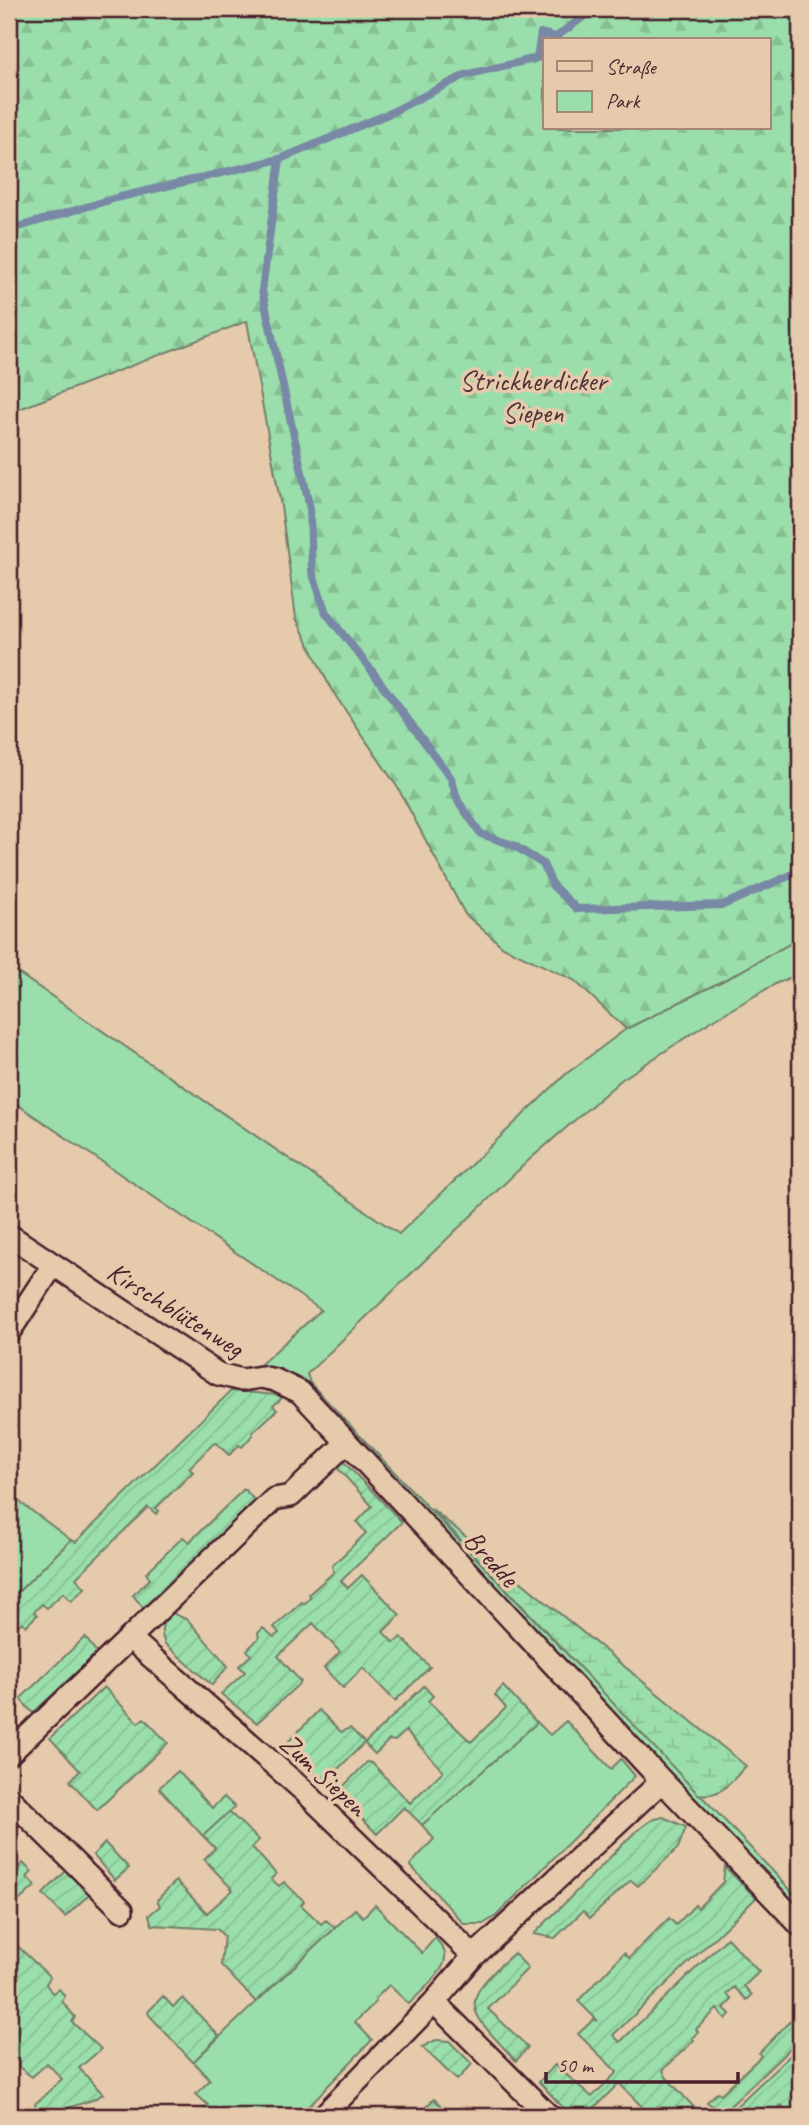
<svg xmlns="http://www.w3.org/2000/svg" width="809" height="2125" viewBox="0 0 809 2125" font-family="Caveat,sans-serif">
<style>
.green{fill:#9adfab;stroke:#727f6b;stroke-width:2}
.forest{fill:url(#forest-firs);stroke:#727f6b;stroke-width:2;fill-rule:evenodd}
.wetland{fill:url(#wetland-marsh);stroke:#727f6b;stroke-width:2}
.garden{fill:url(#garden-furrows);stroke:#727f6b;stroke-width:2}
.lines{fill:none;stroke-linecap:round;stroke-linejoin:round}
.stream{stroke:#7988a5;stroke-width:8}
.street-casing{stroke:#4a1f2b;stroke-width:26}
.street{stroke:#e5caac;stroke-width:21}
.labels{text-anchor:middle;stroke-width:7;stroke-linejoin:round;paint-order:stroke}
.park-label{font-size:28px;fill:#523238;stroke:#e5caac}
.street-label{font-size:28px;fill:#4a1f2b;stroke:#e5caac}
</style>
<defs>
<pattern id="forest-firs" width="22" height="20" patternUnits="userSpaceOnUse" patternTransform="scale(1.75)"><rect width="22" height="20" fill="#9adfab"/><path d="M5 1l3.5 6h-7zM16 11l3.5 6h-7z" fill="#86bf93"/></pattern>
<pattern id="wetland-marsh" width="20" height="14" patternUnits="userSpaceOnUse" patternTransform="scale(1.75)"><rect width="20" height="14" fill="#9adfab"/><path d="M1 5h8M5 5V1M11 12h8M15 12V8" fill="none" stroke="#86bf93"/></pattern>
<pattern id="garden-furrows" width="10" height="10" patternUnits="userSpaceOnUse" patternTransform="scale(1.75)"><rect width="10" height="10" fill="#9adfab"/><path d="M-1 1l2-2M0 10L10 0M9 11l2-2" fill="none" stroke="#86bf93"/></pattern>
</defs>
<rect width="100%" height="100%" fill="#e5caac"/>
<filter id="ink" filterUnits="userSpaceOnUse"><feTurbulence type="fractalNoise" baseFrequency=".0143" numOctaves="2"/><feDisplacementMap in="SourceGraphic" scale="14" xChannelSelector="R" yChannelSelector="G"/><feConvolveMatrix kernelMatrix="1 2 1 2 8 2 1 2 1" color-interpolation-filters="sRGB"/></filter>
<g filter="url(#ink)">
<path class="green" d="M800,938v36l-23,9 -66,38 -90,59 -92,80 -222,214 3,9 490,517v25l-539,-561 60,-54 -312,-211v-132l390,267 167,-160 60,-45 104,-52z
M9,1494l62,46 -62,61z
M536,1721l14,14 16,-14 45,48 10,-10 14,17 -139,140 -13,8h-19l-54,-59 24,-26 -12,-14z
M178,1771l34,37 12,-11 11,10 -32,29 -44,-48z
M375,1905l47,48 13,-15c5,6 11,12 10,20 0,14 -27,36 -36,46l-20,-19 -14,14 1,3 -21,20 17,18 -73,76h-88l-7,-7 4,-4 -12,-11 14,-14 -17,-18 162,-153 8,8z"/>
<path class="forest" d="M9,9h791v929l-70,39 -104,52 -52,-49 -71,-33 -38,-33 -67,-126 -67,-99 -35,-71 -15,-112 -34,-185 -238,92zM545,40h224v88h-224z"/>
<path class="wetland" d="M432,1509l314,257c-16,16 -24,32 -48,28z"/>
<path class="garden" d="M231,1391l46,4 5,3 -9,8 4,4 -25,23 1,2 -11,12 -3,-2 -10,10 -14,-13 -26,26 4,4 -37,36 3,3 -3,3 -8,-7 -72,71 9,10 -14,13 -8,-8 -16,15 -5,-4 -8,8 3,3 -11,11 -4,-4 -9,8 4,4 -8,9v-42l62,-61 5,2z
M341,1459l61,63 -61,59 7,7 14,-13 38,40 -17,17 11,11 7,-6 29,30 -35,34 -32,-33 -20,20 -19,-20 16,-16 -27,-29 -35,33 23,26 -44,41 -36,-29 24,-22 -6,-6 12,-11 -4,-5 12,-12 -1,-5 5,-5 11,9 5,-4 -5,-6 28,-25 2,2 7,-7 -2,-3 25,-22 -2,-6 34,-33 -9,-11 15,-16 -37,-41z
M244,1489l14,15 -113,106 -12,-15 17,-16 -4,-6 37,-36 6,5z
M170,1612l18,8 40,46 -16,19 -47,-41c-6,-13 -3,-21 5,-32z
M85,1637l12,16 -64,60 -13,-14z
M424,1686l9,10 -5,5 43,41 35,-34 -11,-13 8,-9 34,37 -115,102 -18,-18 -27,27 -40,-41 30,-31 5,1 38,40 33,-32 -37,-40 -11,10 -6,-1 -14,14 -11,-11 -40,40 -38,-36 1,-4 32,-33 22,22 9,-4 15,15z
M104,1687l34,36 6,-5 24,25 -71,67 -27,-29 10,-10 -30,-33z
M229,1812l30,28 -7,7 24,27 -5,5 8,7 5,-4 20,19 -3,4 20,19 5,-4 9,8 -79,74 -35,-37 3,-29 -7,-7 -65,-4 -3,-10 11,-9 -3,-6 19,-19 31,32 26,-23 -29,-31 11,-11 -12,-12z
M663,1817l23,10 -8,21 -40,38 -7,-6 -41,38 -7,-7 -28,27 -21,-4 100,-101 18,-13z
M105,1843l24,25 -14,12 -22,-25z
M23,1863l9,9 -5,5 8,9 -26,24v-33z
M74,1863l24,23 -33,31 -22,-23z
M725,1867l31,31 -143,137 7,7 107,-104 32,34 -15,14 8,9 -5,5 -13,-13 -7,7 5,6 -8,8 6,6 -4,5 -9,-10 -21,20 2,3 -6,6 2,2 -31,30 3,7 36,39h-51l-32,-33 -33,33h-15l-32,-34 16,-17 37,32 25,-25 -39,-38 16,-15 4,2 -20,-20 46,-48 5,5 40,-40 7,7 19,-20 3,3 25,-26z
M9,1938l41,39 -4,7 6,9 7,-4 6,7 -3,5 13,16 -3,5 29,27 -22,19 24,26 -11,6 -37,12 2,4h-18l-4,-12 27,-25 -15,-16 -15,14 -13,-10v-8h-8v-8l-2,-1z
M514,1953l14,15 -40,41 40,38 -12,14c-48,-52 -61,-56 -2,-108z
M163,1996l10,11 10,-9 36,38 -26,26 -44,-47 -1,-3z
M800,2006v33l-73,70h-11l-9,-7 11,-10 3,2 40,-38 -2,-3 39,-40 -2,-2z
M436,2040l13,1 23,23 -15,16 -35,-33z
M800,2046v70h-8l-11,-11 -13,11h-42z
M434,2099l17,17h-34z"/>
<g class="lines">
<path class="stream" d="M280,159l-18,131 48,219 2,62 14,42 46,58 79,107 7,23 23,33 32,11 30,19 10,22 24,23 146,-4 77,-34
M9,225l13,1 94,-28 164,-39 108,-45 77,-39 72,-17 4,-25 15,4 38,-28"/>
<defs>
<path id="street" d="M9,1235l209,139 24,6 19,-3 14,3 25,12 362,389 138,144
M9,1332l44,-67
M131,1639l173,152 170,165
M9,1754l265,-255 17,-3 55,-53
M9,1798l113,112
M434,2002l115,114
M323,2116l111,-114 40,-46 188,-175"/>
</defs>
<use href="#street" class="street-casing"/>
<use href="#street" class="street"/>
</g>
</g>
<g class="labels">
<g class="park-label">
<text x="533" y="390">Strickherdicker<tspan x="533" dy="32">Siepen</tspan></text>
</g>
<g class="street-label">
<text transform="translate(176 1309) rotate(32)" y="10">Kirschblütenweg</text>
<text transform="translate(492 1558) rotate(47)" y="10">Bredde</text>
<text transform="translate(324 1774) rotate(43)" y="10">Zum Siepen</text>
</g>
</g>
<rect width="809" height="2125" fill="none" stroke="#e5caac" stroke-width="35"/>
<rect x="18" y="18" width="774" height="2090" fill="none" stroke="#4a1f2b" stroke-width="2.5" filter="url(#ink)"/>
<rect x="543" y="38" width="228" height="91" fill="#e5caac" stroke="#a78678" stroke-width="2"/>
<rect x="557" y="61" width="35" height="10" fill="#e5caac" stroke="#a78678" stroke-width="2"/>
<text x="606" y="74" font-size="21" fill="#4a1f2b">Straße</text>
<rect x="557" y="91" width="35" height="21" fill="#9adfab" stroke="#a78678" stroke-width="2"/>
<text x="606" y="108" font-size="21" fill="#4a1f2b">Park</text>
<path d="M546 2072v10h192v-10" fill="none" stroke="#4a1f2b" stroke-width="3.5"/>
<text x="557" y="2072" font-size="21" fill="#4a1f2b" stroke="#e5caac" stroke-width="5" paint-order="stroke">50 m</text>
</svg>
